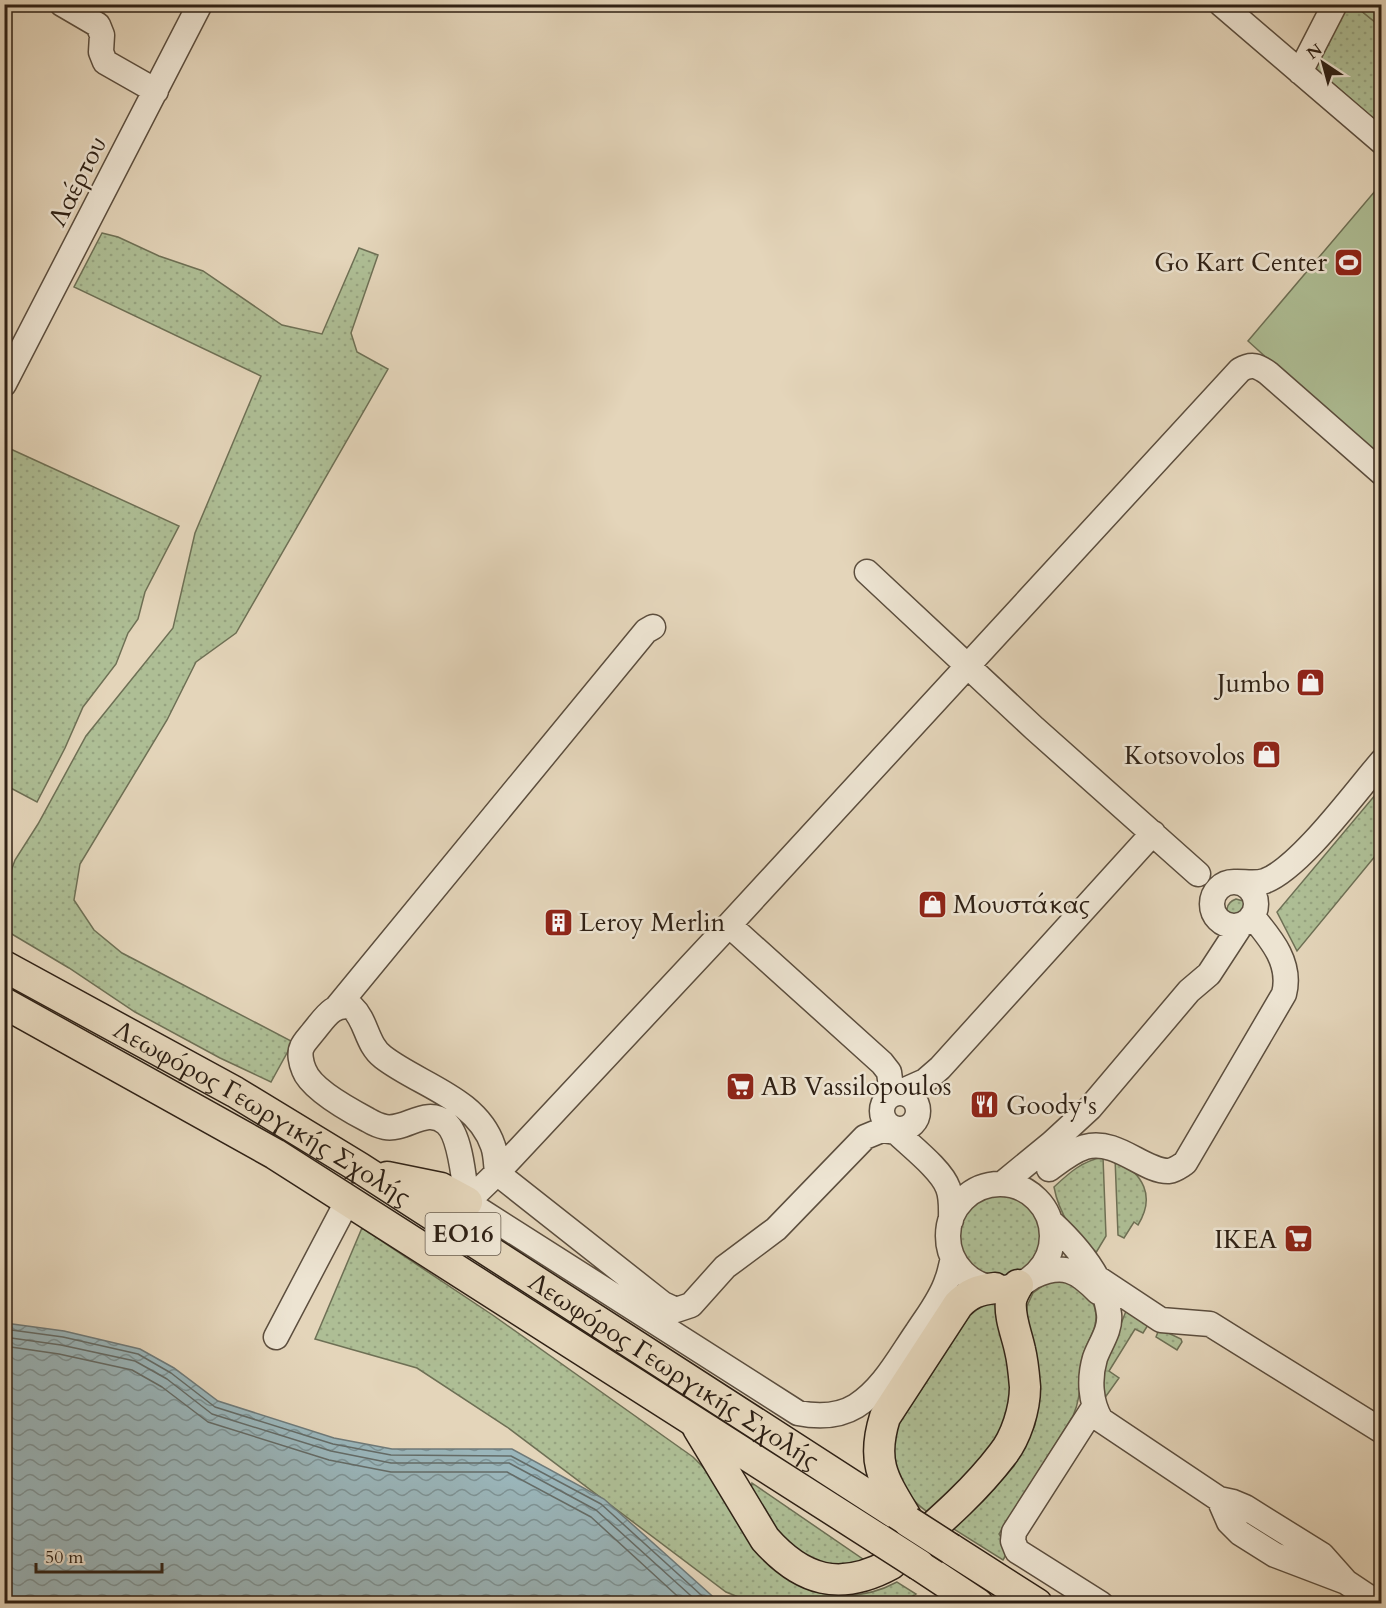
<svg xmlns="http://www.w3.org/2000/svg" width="1386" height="1608" viewBox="0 0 1386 1608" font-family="Cardo,serif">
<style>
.grass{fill:url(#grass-dots);stroke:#6e7055;stroke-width:1.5}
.park{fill:url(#park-tufts);stroke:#6e7055;stroke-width:1.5}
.pitch{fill:#aebe95;stroke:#6e7055;stroke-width:1.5}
.water{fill:url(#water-waves);stroke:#6f7a79;stroke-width:1.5}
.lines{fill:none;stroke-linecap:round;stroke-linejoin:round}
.shore{stroke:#646c68;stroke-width:1.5}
.minor-casing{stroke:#5c4e3e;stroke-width:27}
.major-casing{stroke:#2f2115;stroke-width:33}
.minor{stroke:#ede4d2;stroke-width:24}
.major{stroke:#e4d5ba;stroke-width:30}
.major-bridge-casing{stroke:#2f2115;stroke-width:33;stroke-linecap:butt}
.major-bridge{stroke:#e4d5ba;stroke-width:30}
.labels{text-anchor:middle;stroke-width:5;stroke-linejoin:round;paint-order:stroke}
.shield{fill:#ede4d2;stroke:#685c4e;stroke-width:1.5}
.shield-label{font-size:24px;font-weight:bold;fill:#2f2115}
.street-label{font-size:26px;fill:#2f2115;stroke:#ede4d2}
.poi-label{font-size:26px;fill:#2f2115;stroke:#ede4d2;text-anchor:end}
</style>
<defs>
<pattern id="grass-dots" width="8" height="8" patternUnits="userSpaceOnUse" patternTransform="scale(1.5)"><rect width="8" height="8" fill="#aebe95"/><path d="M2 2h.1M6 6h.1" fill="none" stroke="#96a380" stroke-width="1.8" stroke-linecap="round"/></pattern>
<pattern id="park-tufts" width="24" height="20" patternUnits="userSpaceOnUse" patternTransform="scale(1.5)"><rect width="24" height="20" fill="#aebe95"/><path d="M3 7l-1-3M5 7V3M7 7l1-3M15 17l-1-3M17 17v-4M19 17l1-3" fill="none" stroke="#96a380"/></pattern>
<pattern id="water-waves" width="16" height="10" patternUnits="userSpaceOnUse" patternTransform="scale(1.5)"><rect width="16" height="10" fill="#9ab6bb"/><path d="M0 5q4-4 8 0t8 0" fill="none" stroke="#7e9497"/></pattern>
</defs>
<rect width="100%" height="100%" fill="#e4d5ba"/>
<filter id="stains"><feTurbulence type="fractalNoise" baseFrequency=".00333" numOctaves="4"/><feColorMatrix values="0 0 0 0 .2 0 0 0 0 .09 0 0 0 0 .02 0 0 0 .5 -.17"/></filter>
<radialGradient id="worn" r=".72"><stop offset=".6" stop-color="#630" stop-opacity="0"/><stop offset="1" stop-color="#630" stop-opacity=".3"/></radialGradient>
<path class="grass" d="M1346,5h8l27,22v98l-67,-58z
M102,233l16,4 41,19 44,15 79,54 40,9 37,-86 19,7 -27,78 6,19 31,17 -152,264 -40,29 -29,58 -87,144 -6,36 20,30 28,23 171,89 -22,40 -51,-24 -85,-46 -66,-44 -64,-38v-42l10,-28 23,-36 48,-88 87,-108 22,-95 66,-157 -187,-89z
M4,446l175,80 -34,66 -7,27 -10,14 -12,31 -33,43 -18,41 -28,54 -32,-17z
M1381,788v61l-84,102 -20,-39z
M1236,899l7,2 5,9 -14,10c-10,-6 -9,-17 2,-21z
M1103,1157l3,79 -12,20c-19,-21 -35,-41 -40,-69 15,-14 28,-26 49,-30z
M1115,1158c28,16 41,38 23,67l-4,-3 -10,16 -6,-3z
M959 1236a41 41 0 1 1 82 0a41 41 0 1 1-82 0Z
M362,1228l132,88 199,141c27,26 47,56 69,87 8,10 15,26 25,33 31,25 77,23 110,5l19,12 -14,9h-149l-27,-11 -219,-165 -90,-59 -102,-29z
M1057,1280c24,4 46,22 37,49 -4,11 -11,20 -12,31 -3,20 0,36 -9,56l-74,118 10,16 -6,10 -51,-32 34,-30 28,-32 21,-41 5,-33 -14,-72 1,-14 6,-13 11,-8z
M997,1300l16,56 1,62 -82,97c-32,-20 -44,-51 -35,-88l78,-120z
M1126,1311l22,14 -5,8 -8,-4 -26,42 10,7 -15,21 -1,-29z
M1164,1331l17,8 1,3 -5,8 -21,-13 2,-5z
M752,1483l121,83h-58l-33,-26 -31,-53z"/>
<path class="park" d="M1354,5h27v22z"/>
<path class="pitch" d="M1381,184v277l-133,-120z"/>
<path class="water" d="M5,1323l59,8 76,18 34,19 44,33 116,37 58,11h120l92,50 116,104h-715z"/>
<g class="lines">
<path class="shore" d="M4,1329l59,8 75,17 33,19 44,34 118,37 58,11 120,1 90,48 110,100
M4,1337l57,8 74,16 32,18 45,35 119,37 60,12h118l87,47 104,94
M4,1346l55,8 73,16 30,17 46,35 121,38 62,12h116l84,45 95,87"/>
<defs>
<path id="minor" d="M62,4l36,21 4,10 -1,17 4,10 51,29
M1221,4l161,138
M1300,72l35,-68
M4,384l196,-380
M867,572l167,156 164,146
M1237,882c9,0 19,2 28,-1 35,-13 91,-90 117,-120
M1212 904a22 22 0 1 1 44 0a22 22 0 1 1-44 0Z
M729,925l153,138 7,9 3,23
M337,1007l309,-376 7,-4
M882 1111a18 18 0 1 1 36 0a18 18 0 1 1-36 0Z
M898,1093l27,-12 15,-13 213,-235
M890,1126c15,16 51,42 58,62 4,10 3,22 3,32
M895,1132l-13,-2 -17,7 -89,92 -51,38 -34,38 -15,5 -13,-6 -166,-131c-1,-8 -1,-19 -4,-27 -16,-48 -74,-61 -110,-89 -17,-13 -16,-36 -31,-50 -19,-5 -28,12 -39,25 -3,4 -9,10 -11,15 -3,6 -1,16 2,23 7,19 45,40 64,50 5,3 12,6 17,7 21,4 41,-21 61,-4 15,13 18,58 21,79l331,211c20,4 40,4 58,-7 27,-17 43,-48 61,-74 11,-17 24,-33 30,-52 3,-7 4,-15 6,-22
M1049,1169c11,-8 23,-18 36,-22 32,-9 59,25 84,24 6,-1 11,-5 16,-8l99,-169c8,-31 -13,-55 -32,-78
M1002,1184l50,-41 38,-35 99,-117 20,-17 32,-49
M948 1236a52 52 0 1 1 104 0a52 52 0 1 1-104 0Z
M467,1202l30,-29 232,-248 511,-555c12,-7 18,-4 28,3l114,100
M1051,1222c25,23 54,57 58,92 2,16 -9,30 -14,44 -6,20 -5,44 6,62l118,79 14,3 12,5 77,48 24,27
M1034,1276c29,-13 43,-6 64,16
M1096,1277l65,43 49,4 172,107
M276,1337l72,-137
M1094,1407l-80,125 -1,9 4,10 84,53
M1219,1499l10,23 11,11 35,22 71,27 33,22"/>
<g id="major">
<path id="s1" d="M4,966l231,126 125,76 549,354"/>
<path d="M4,1003l271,151 605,386"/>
<path d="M387,1177l54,11 26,14"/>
<path d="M698,1428l67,111c37,42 75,53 126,25 38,-34 80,-68 111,-109 14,-17 23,-46 23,-68 -1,-12 -2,-25 -5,-37 -3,-15 -11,-33 -9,-49 1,-6 4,-11 7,-16"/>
<path d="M906,1517c-23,-38 -35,-55 -21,-100l73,-112c11,-12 21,-15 37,-17"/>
<path d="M951,1549l86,55"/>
<path d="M919,1565l59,39"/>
</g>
</defs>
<use href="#minor" class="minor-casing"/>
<use href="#major" class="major-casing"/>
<use href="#minor" class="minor"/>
<use href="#major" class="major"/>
<defs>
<path id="major-bridge" d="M909,1522l42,27
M880,1540l39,25"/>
</defs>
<use href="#major-bridge" class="major-bridge-casing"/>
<use href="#major-bridge" class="major-bridge"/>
</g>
<defs>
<symbol id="stadium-square" viewBox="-11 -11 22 22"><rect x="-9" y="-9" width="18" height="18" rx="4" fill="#8f2418" stroke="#ede4d2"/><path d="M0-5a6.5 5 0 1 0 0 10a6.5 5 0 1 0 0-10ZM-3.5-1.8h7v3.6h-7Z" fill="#fff"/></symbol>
<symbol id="shop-square" viewBox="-11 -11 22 22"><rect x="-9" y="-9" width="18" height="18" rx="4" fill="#8f2418" stroke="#ede4d2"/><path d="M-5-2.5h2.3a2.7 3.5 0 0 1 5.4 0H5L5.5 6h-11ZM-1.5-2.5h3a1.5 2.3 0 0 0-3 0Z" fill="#fff"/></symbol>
<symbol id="building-square" viewBox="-11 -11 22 22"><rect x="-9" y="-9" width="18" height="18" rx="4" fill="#8f2418" stroke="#ede4d2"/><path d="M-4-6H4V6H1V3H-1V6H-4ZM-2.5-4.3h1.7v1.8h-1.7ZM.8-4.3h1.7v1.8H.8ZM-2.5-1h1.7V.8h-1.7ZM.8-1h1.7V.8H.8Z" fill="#fff"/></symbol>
<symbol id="supermarket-square" viewBox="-11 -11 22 22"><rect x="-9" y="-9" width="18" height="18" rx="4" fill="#8f2418" stroke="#ede4d2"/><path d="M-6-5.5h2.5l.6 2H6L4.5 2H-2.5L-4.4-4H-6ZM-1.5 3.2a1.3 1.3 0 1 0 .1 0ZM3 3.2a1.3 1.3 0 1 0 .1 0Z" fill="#fff"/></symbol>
<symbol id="restaurant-square" viewBox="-11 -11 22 22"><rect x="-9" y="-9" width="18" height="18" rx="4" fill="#8f2418" stroke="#ede4d2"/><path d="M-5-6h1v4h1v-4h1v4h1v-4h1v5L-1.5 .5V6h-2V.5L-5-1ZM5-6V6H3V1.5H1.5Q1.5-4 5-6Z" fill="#fff"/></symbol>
</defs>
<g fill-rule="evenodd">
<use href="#stadium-square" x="1332" y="246" width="33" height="33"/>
<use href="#shop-square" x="1294" y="666" width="33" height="33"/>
<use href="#shop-square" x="1250" y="738" width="33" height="33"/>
<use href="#shop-square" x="916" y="888" width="33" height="33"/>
<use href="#building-square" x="542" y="906" width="33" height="33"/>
<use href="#supermarket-square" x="724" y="1070" width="33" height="33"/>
<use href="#restaurant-square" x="968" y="1088" width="33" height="33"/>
<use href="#supermarket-square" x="1282" y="1222" width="33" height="33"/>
</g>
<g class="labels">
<rect class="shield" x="425.5" y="1213" width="75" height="42" rx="4.5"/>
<g class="shield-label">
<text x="463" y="1242">ΕΟ16</text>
</g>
<g class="street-label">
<text transform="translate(77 181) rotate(-63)" y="9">Λαέρτου</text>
<text dy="9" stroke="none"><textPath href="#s1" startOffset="297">Λεωφόρος Γεωργικής Σχολής</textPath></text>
<text dy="9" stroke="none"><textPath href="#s1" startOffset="783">Λεωφόρος Γεωργικής Σχολής</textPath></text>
</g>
<g class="poi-label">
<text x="1327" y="271">Go Kart Center</text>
<text x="1290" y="692">Jumbo</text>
<text x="1245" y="764">Kotsovolos</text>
<text x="953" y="913" text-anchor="start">Μουστάκας</text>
<text x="579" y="931" text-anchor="start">Leroy Merlin</text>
<text x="761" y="1095" text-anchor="start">AB Vassilopoulos</text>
<text x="1006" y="1114" text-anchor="start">Goody's</text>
<text x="1277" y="1248">IKEA</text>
</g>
</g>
<rect width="1386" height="1608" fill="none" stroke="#e4d5ba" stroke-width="24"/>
<rect x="6" y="6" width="1374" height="1596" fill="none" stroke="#2f2115" stroke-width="3"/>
<rect x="12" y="12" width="1362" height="1584" fill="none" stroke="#2f2115" stroke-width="1.5"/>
<g transform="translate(1323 63) rotate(324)" stroke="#ede4d2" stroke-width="4.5" paint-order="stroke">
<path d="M0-4.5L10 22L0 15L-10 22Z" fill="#2f2115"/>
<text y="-9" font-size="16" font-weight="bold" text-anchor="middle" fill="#2f2115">N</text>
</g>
<path d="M36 1563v9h126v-9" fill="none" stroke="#2f2115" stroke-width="3"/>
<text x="45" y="1563" font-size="18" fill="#2f2115" stroke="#ede4d2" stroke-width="4.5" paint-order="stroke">50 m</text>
<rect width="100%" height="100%" filter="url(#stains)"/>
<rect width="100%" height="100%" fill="url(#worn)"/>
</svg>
